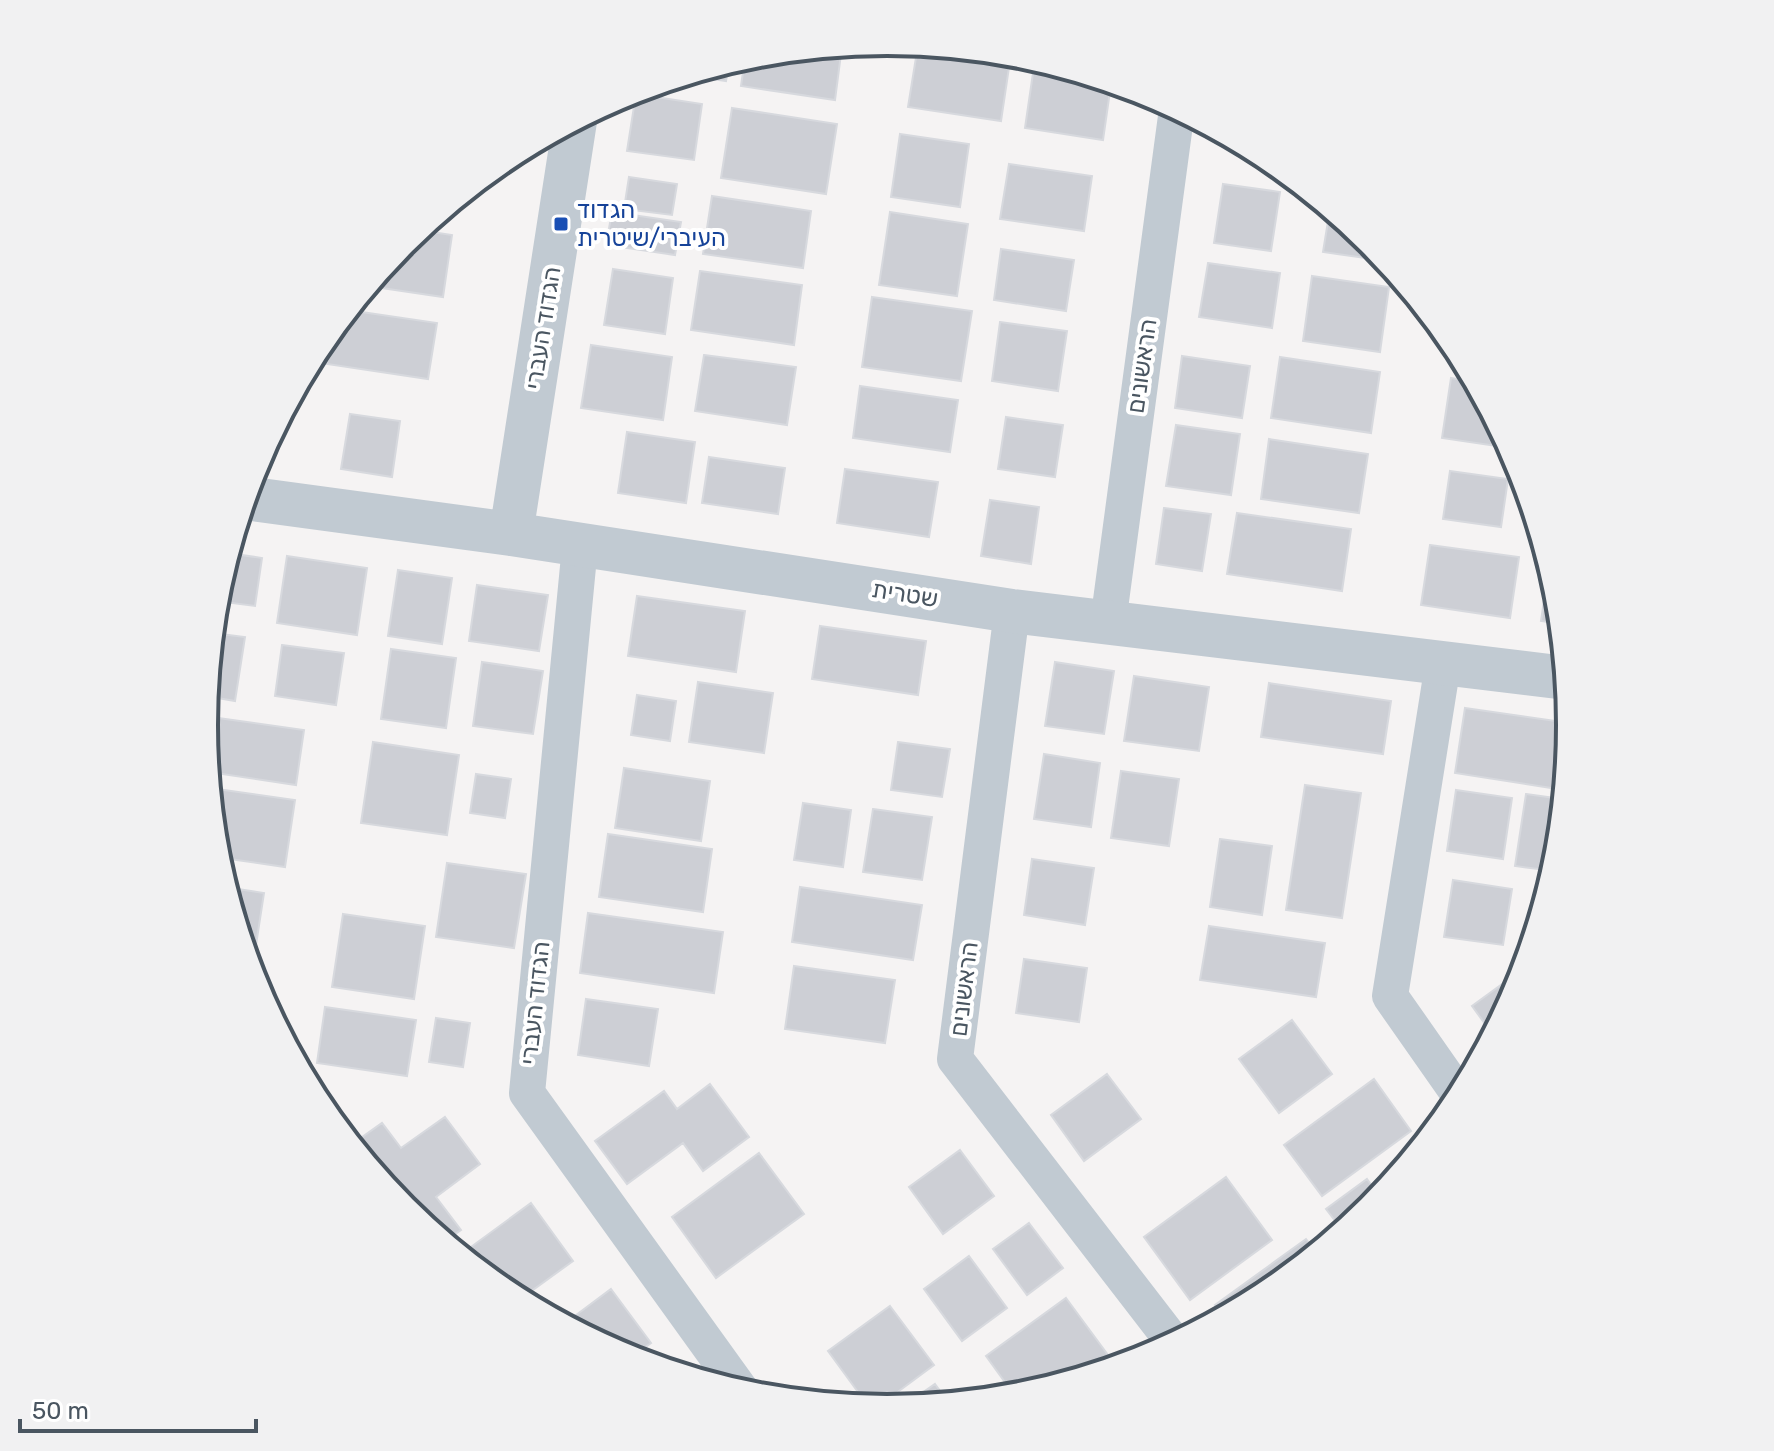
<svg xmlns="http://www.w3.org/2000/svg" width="1774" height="1451" viewBox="0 0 1774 1451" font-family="Rubik,Heebo,sans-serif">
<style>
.building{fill:#cdcfd5;stroke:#d7d9de;stroke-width:2}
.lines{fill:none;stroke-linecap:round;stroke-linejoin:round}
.minor{stroke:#c1cad2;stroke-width:36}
.tertiary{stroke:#c1cad2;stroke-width:44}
.transit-dot{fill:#1a4fb4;stroke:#fff;stroke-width:3}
.labels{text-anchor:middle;stroke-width:8;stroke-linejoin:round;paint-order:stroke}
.transit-label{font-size:24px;fill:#164399;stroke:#fff;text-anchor:start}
.street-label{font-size:24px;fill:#4a5661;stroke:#fff}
.rim{fill:none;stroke:#4a5661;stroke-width:4}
</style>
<rect width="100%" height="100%" fill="#f5f3f3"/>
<path class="building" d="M918,45l93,9 -10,67 -93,-14z
M842,46l-7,54 -94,-14 4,-28z
M729,63l-3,18 -39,-6z
M1033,73l78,11 -8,56 -78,-12z
M636,94l66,10 -8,56 -67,-9z
M732,108l105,16 -11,70 -105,-16z
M900,134l69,10 -9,63 -69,-10z
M1225,135l25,13 -27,-4z
M1009,164l83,12 -8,55 -84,-12z
M629,177l48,7 -5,31 -48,-6z
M1223,184l57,8 -9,59 -57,-8z
M712,196l99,15 -8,57 -100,-14z
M451,204l-2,12 -12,-1z
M1330,209l41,34 15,18 -63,-9z
M612,212l69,10 -6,33 -69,-10z
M890,212l78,12 -11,72 -78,-11z
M419,230l33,5 -9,62 -75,-11 36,-44z
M1001,249l73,11 -8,51 -72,-11z
M1208,263l72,10 -8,55 -73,-11z
M613,269l60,9 -8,56 -61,-9z
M700,271l102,14 -8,60 -103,-15z
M1312,276l77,11 -9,65 -77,-11z
M872,297l100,14 -11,70 -99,-14z
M348,310l89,13 -9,56 -101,-15 6,-35z
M1000,322l67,9 -9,60 -66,-10z
M591,345l81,12 -9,63 -82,-12z
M704,355l92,12 -9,58 -92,-14z
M1182,356l68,10 -8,52 -67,-10z
M1280,357l100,15 -9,61 -100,-15z
M1451,378l24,4 35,66 -68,-10z
M860,386l98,14 -8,52 -97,-14z
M350,414l50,7 -8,56 -51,-8z
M1006,417l57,8 -8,52 -57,-8z
M1176,425l64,9 -9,61 -65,-9z
M627,432l68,10 -9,61 -68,-10z
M1269,439l99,15 -9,59 -98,-14z
M709,457l76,11 -7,46 -76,-11z
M845,469l93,13 -9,55 -92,-14z
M1450,471l58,8 -7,48 -58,-8z
M990,500l49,7 -8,57 -50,-8z
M1164,508l47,6 -9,57 -46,-7z
M1237,513l114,16 -9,62 -115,-17z
M1430,545l89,12 -9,61 -89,-13z
M228,553l34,5 -7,48 -39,-5z
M287,556l80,12 -10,67 -80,-12z
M398,570l54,8 -10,66 -54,-8z
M1548,573l4,1 5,19 4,31 -20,-3z
M477,585l71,10 -9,56 -70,-10z
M637,596l108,15 -9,61 -108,-16z
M820,626l106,15 -8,54 -106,-16z
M213,633l32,4 -10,64 -29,-5z
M282,645l62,8 -8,52 -61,-9z
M391,649l65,9 -10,70 -65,-9z
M482,662l61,9 -10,63 -60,-8z
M1055,662l59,9 -10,63 -59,-8z
M1134,676l75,11 -10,64 -75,-10z
M698,682l75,11 -9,60 -75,-11z
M1269,683l122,18 -8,53 -122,-17z
M637,695l39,6 -6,40 -39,-6z
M1465,708l105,15 -6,67 -109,-17z
M204,716l100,14 -8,55 -88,-13z
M373,742l86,13 -12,80 -86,-12z
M898,742l52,7 -8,48 -51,-7z
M1044,754l56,9 -9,64 -57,-8z
M624,768l86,13 -9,60 -86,-13z
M1121,771l58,8 -10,67 -58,-8z
M476,774l35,5 -6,39 -35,-5z
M1305,785l56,8 -19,125 -56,-8z
M210,788l85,12 -10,67 -69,-10z
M1456,790l56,8 -9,61 -56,-8z
M1526,794l37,5 -6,60 -3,12 -39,-5z
M803,803l48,7 -8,57 -49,-7z
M873,809l59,8 -10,63 -59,-8z
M608,834l104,15 -9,63 -104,-15z
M1220,839l52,7 -10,69 -52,-8z
M1032,859l62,9 -9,57 -61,-10z
M447,863l79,11 -12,74 -78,-11z
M1453,880l59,9 -9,56 -59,-8z
M225,887l39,6 -10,65 -8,-1z
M800,887l122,18 -9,55 -121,-18z
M588,913l135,19 -9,61 -134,-20z
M343,914l82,12 -11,73 -82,-12z
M1209,926l116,17 -9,54 -116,-17z
M1024,959l63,9 -8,54 -63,-9z
M794,966l101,14 -10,63 -100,-14z
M1524,968l-6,19 -25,48 -21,-29z
M586,999l72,10 -9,57 -71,-11z
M325,1007l91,13 -9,56 -90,-13z
M436,1018l34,5 -7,44 -34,-5z
M1292,1020l40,54 -53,39 -40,-54z
M1107,1074l34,45 -57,42 -33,-46z
M1374,1079l37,52 -89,65 -38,-51z
M710,1084l39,53 -46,34 -20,-28 -56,41 -32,-43 69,-50 13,18z
M445,1117l35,47 -44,33 25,33 -17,12 -41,-34 -52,-63 31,-22 19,25z
M960,1150l34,46 -51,38 -34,-47z
M759,1153l45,61 -88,64 -44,-61z
M1413,1156l-22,27 -5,-7z
M1226,1177l46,63 -82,60 -46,-63z
M1367,1179l13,18 -10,12 -27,22 -17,-22z
M531,1203l42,58 -54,39 -12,-6 -47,-39z
M1029,1223l34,45 -36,27 -34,-46z
M1306,1239l11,14 -51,41 -42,23 -9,-12z
M969,1256l38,52 -45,33 -38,-52z
M611,1289l40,54 -21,15 -66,-34z
M1066,1298l42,57 -34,25 -59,16 -29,-40z
M890,1306l44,59 -58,43 -7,-1 -41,-56z
M935,1384l14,19 -47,4z"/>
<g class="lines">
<path class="minor" d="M580,546l-53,547 216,300
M1012,611l-57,448 219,284
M1108,623l69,-514
M1443,664l-53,332 70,100"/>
<path class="tertiary" d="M245,498l266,36 501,77 554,67
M511,534l64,-413"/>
</g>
<rect class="transit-dot" x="553" y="216" width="16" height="16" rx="4"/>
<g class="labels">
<g class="transit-label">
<text x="577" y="218">הגדוד<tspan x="577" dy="28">העיברי/שיטרית</tspan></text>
</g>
<g class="street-label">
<text transform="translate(543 328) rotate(-81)" y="8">הגדוד העברי</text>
<text transform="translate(1142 366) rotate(-82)" y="8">הראשונים</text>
<text transform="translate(905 594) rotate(9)" y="8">שטרית</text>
<text transform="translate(964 989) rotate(-83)" y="8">הראשונים</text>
<text transform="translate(535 1003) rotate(-84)" y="8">הגדוד העברי</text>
</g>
</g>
<path d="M0 0H1774V1451H0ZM218 725a669 669 0 1 1 1338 0a669 669 0 1 1-1338 0Z" fill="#f1f1f2" fill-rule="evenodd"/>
<path class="rim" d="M218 725a669 669 0 1 1 1338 0a669 669 0 1 1-1338 0Z"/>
<path d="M20 1419v12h236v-12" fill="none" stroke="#4a5661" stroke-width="4"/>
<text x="32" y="1419" font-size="24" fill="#4a5661" stroke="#ffffff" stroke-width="6" paint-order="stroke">50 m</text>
</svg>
